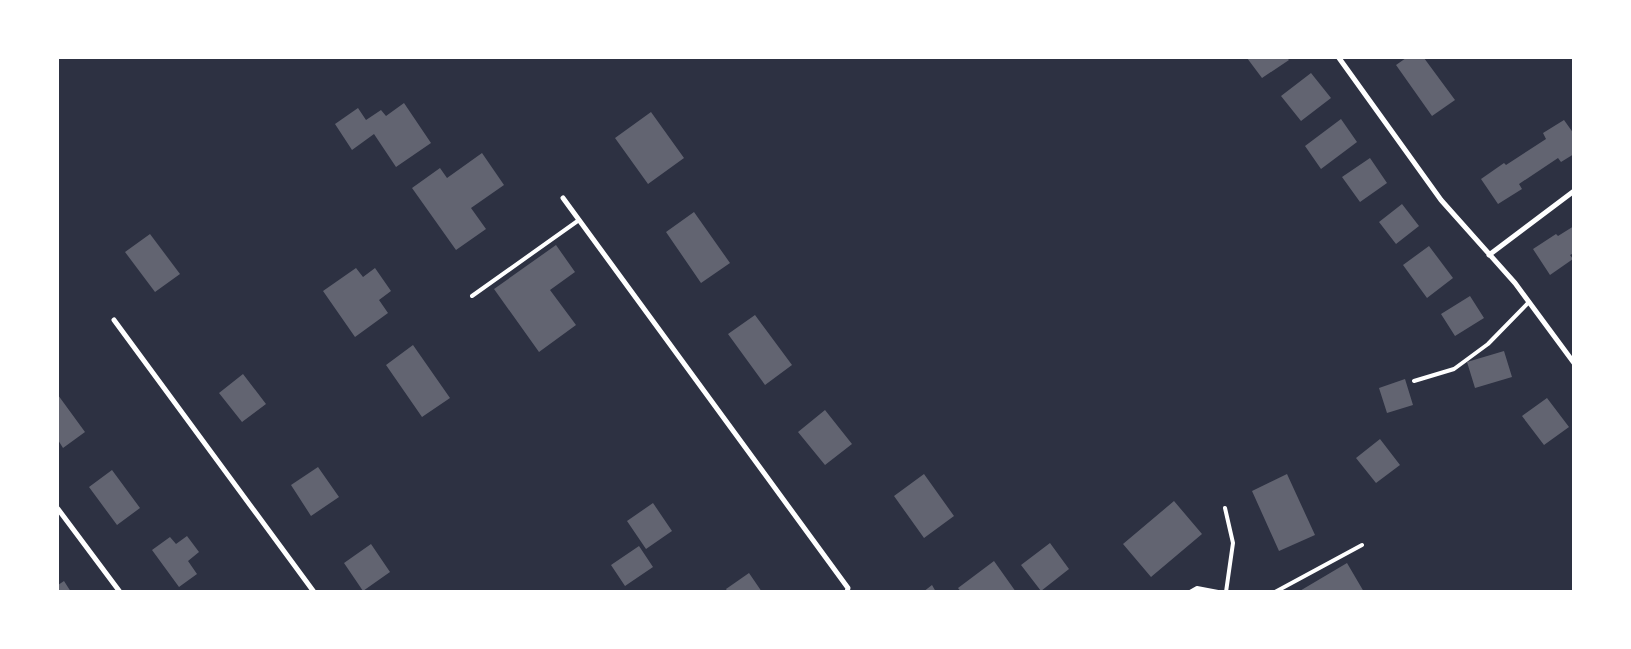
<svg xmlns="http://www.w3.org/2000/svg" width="1631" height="649" viewBox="0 0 1631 649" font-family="'Playfair Display',serif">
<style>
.building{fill:#626471}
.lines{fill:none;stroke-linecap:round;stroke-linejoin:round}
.service{stroke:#fff;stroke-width:4}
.minor{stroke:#fff;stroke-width:5}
</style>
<rect width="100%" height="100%" fill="#2d3142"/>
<path class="building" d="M1247,58h40l2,2 -27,18z
M1406,58h18l31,42 -23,16 -36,-51z
M1311,73l20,25 -30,23 -20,-25z
M404,103l27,40 -35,24 -22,-33 -22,16 -17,-26 23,-16 8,12 15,-10 5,6z
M651,112l33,46 -36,26 -33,-46z
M1341,119l16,23 -36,27 -16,-23z
M1564,120l10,14v20l-13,8 -3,-4 -39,26 3,5 -24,15 -17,-25 23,-16 2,2 40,-26 -3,-6z
M482,153l22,32 -33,23 15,21 -30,21 -44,-62 28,-20 7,10z
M1370,158l17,25 -27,19 -18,-25z
M1402,204l17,22 -23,18 -17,-22z
M694,212l36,51 -29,20 -35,-51z
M1574,226v27l-4,2 3,4 -23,16 -17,-26 23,-15 2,2z
M150,234l30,40 -25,18 -30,-40z
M556,245l19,27 -25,18 26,35 -37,27 -45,-63z
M1429,246l24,32 -26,20 -24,-33z
M356,268l7,9 12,-9 16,23 -12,9 9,13 -33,24 -32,-46z
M1470,296l14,22 -29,18 -14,-22z
M755,315l37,50 -27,20 -37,-51z
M413,345l37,53 -28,19 -36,-52z
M1504,351l8,26 -37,11 -8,-26z
M243,374l23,30 -24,18 -23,-29z
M1405,379l8,26 -26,8 -8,-25z
M58,395l27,37 -22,16 -5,-8z
M1547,398l22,29 -25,18 -22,-29z
M825,410l27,34 -27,21 -27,-33z
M1380,439l20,26 -24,18 -20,-25z
M318,467l21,30 -28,19 -20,-31z
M112,470l28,38 -23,17 -28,-38z
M924,474l30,42 -30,22 -30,-42z
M1287,474l28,61 -36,16 -27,-60z
M1174,501l28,33 -51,43 -28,-33z
M653,503l19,28 -26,18 -19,-28z
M187,536l12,16 -11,9 9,13 -18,13 -27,-37 18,-13 6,7z
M1050,543l19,26 -28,22 -20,-26z
M371,544l19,28 -27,19 -19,-28z
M639,546l14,21 -28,19 -14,-21z
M994,561l22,31h-55l-3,-4z
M1347,563l17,29h-66z
M749,573l13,19h-34l-2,-3z
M64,581l7,11h-13v-7z
M932,585l4,7h-13z"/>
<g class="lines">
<path class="service" d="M472,296l107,-76
M1414,381l40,-12 34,-25 41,-42
M1225,508l8,35 -7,49
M1190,592l7,-4 21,4
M1275,592l87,-47"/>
<path class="minor" d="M1339,58l102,142 74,83 59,80
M563,198l285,390 -1,4
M1489,255l85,-64
M114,320l200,272
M58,509l62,83"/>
</g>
<rect width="1631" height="649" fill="none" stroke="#ffffff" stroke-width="118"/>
</svg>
